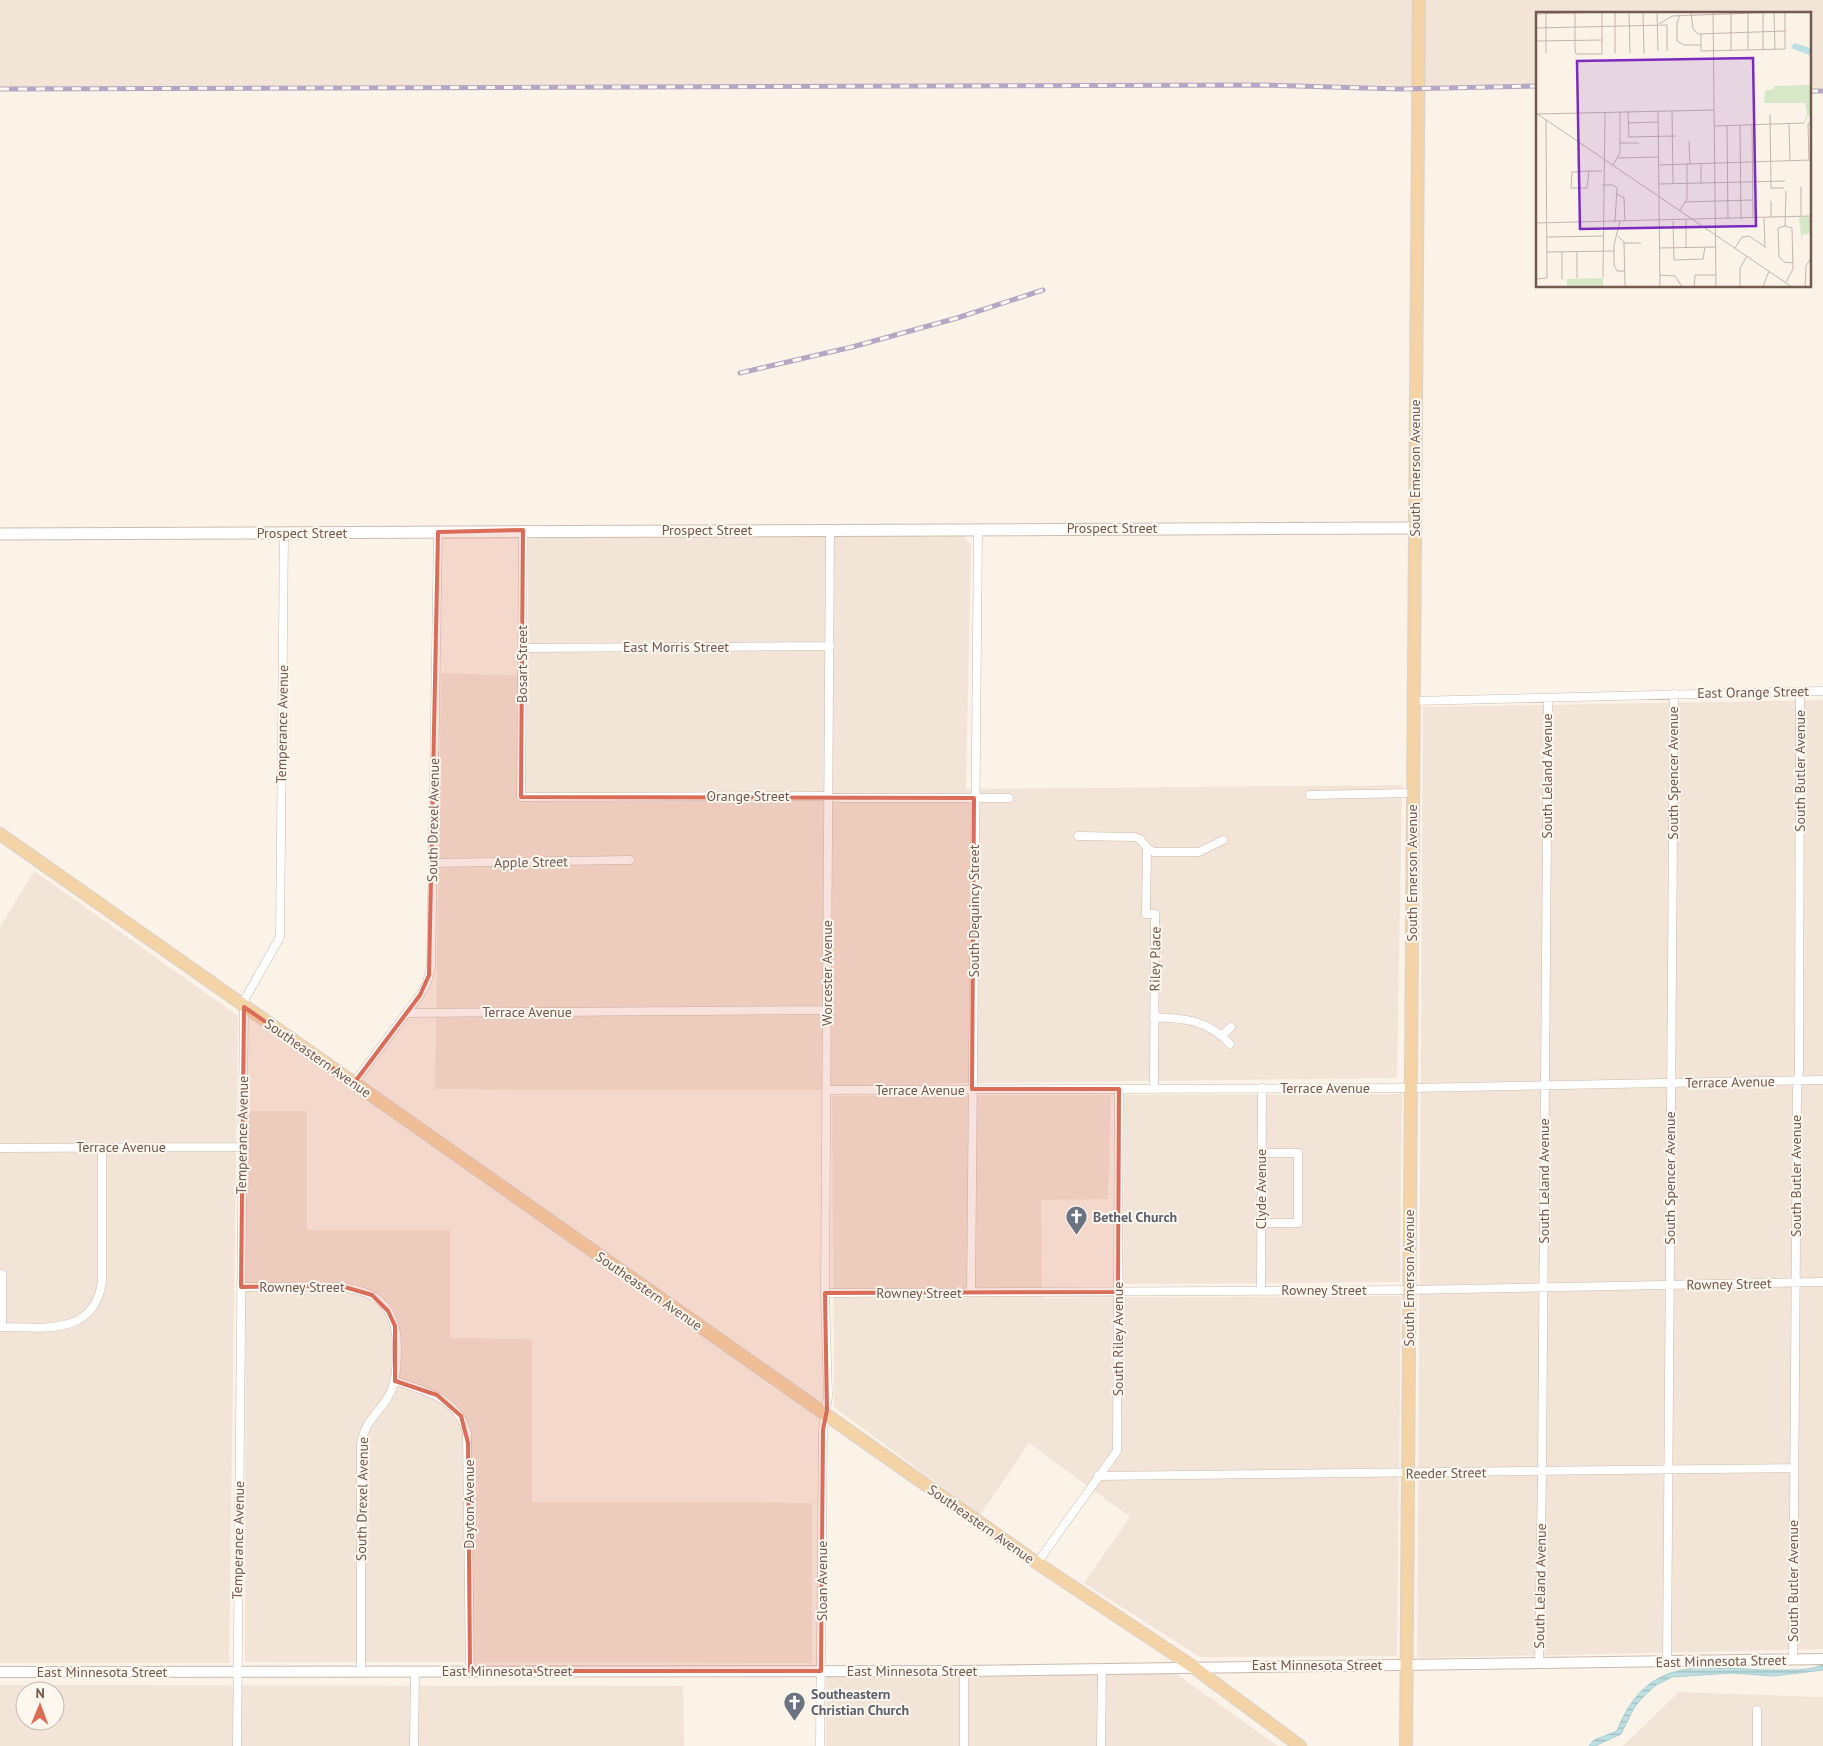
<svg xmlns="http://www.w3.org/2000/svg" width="1823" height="1746" viewBox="0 0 1823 1746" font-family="'PT Sans',sans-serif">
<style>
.residential{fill:#f2e4d7;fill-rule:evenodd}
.water{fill:url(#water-rules);stroke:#a5cfd4}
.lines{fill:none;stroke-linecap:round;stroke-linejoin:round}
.minor-casing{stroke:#ccbaaf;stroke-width:9}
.tertiary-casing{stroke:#ccbaaf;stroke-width:12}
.secondary-casing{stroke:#d0bcb0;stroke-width:13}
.primary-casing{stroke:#d8d1cd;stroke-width:14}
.minor{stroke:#fff;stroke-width:8}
.tertiary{stroke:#fff;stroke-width:10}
.secondary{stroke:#fff;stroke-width:11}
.primary{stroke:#f4d3a7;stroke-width:12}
.rail-casing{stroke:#b5a7c4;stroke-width:5}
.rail{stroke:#fef7ef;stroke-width:3;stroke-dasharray:9;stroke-linecap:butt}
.marked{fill:#da6d58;fill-opacity:0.2;stroke:#da6d58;stroke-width:4;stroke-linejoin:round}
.labels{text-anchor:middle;stroke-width:4;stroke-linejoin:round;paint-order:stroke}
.street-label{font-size:14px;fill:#73594e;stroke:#fef7ef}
.worship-label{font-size:14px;font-weight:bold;fill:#5b616d;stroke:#fef7ef;text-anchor:start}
.inset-road{fill:none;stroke:#c5b5aa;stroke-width:1}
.view{fill:#7b2cbf;fill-opacity:0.15;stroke:#7b2cbf;stroke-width:2.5}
.inset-edge{fill:none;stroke:#73594e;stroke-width:2.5}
</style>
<defs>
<pattern id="water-rules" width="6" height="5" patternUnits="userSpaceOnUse" patternTransform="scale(1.25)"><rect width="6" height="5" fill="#bee0e3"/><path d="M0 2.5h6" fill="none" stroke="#9fb9ba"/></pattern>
</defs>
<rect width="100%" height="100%" fill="#fbf3e8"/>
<path class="residential" d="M0,0h1823v91h-14v-77h-272v72l-137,3 -137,-4 -1263,4z
M962,535l9,10 -5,244 436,-4 -5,293 -433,5 -145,7 -384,-1 6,-416 87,3v-137l3,-2z
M1823,700v949l-406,9 6,-951z
M34,871l204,145 -9,647h-229v-736z
M1402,1094l-2,188 -277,2 1,-189z
M1111,1095l-3,104 -67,1 1,98 359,-2 -4,360 -197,1 -116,-74 46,-66 -101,-74 -49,72 -146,-108 -2,-311z
M246,1111h61v119h143v108l82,1v163l280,1v160l-567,-1z
M1175,1673l103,73h-452v-69z
M0,1685l683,1 1,60h-684zM25,1691h30v30h-30z
M1679,1692l144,5v49h-200z"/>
<path class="water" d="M1823,1664v6l-49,6 -43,-3 -59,4 -16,8 -14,13 -8,10 -13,26 -26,12h-6l5,-6 23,-9c33,-85 96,-59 169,-61 12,0 27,0 37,-6z"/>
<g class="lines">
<defs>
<path id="minor" d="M523,530l-2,267 302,-1 17,2h169
M522,648l308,-2
M1414,701l409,-10
M1310,795l103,-2
M1078,836l56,1 6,2 7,9 7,4h45l24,-12
M1147,848l-1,66h9l-1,175
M433,863l197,-3
M407,1013l420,-3
M1154,1017c30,1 54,3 76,27
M1222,1035l9,-8
M354,1083l66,-88 7,-12 4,-17 7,-434
M826,1090l585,-2 412,-8
M0,1148l242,-1
M1261,1223h37v-70h-36
M2,1274v53
M241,1287c21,0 43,0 65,-1 44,0 90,0 91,59 0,12 0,26 -3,38 -6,25 -30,34 -33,62v226
M1261,1290l1,-202
M971,1292l7,-763
M825,1293l584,-3 414,-8
M0,1327c42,0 95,10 102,-46v-134
M395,1381c31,10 63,17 72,52l3,238
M1098,1476l696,-8
M1037,1563l80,-112 2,-362
M1793,1660l4,-568 2,-22 1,-378
M1667,1662l7,-968
M1539,1664l3,-192 6,-774
M237,1746l7,-739 1,-8 35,-62 4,-404
M414,1746l1,-75
M820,1746l3,-316 5,-34 -3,-103 5,-763
M964,1746v-75
M1101,1746l1,-76
M1757,1746v-36"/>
<path id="tertiary" d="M0,1672l964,-1 859,-12"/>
<path id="secondary" d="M0,534l1415,-6"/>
<path id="primary" d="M0,834l1037,729 155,103 108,80
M1406,1746l13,-1746"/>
</defs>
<use href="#minor" class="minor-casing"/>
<use href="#tertiary" class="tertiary-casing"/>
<use href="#secondary" class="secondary-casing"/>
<use href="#primary" class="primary-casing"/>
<use href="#minor" class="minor"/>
<use href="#tertiary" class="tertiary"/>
<use href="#secondary" class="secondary"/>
<use href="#primary" class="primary"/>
<defs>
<path id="rail" d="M0,89l1263,-4 137,4 137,-3
M1809,91h14
M740,373l112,-26 105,-29 86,-28"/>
</defs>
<use href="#rail" class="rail-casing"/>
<use href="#rail" class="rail"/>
</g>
<path class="marked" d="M523,530l-2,267 453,1 -2,291h147l-1,203 -293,1 2,117 -4,20 -2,241h-351l-2,-228 -7,-27 -24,-21 -42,-14v-55l-7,-15 -16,-16 -31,-9 -100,1 3,-280 110,76 66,-88 9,-20 9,-443z"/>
<defs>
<symbol id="church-pin" viewBox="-11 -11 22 30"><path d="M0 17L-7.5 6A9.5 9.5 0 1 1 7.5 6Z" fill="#6b7280" stroke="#fef7ef"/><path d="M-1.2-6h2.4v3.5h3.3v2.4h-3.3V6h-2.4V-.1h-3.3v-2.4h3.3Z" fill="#fff"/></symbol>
</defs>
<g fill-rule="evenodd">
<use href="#church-pin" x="1064" y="1204" width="25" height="34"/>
<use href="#church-pin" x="782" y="1690" width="25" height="34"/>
</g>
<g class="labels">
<g class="street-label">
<text transform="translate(1415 468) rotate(-90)" y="5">South Emerson Avenue</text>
<text x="1112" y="533">Prospect Street</text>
<text x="707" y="535">Prospect Street</text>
<text x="302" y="538">Prospect Street</text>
<text x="676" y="652">East Morris Street</text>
<text transform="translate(522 664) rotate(-90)" y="5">Bosart Street</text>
<text transform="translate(1753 692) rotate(-1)" y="5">East Orange Street</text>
<text transform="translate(282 724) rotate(-89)" y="5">Temperance Avenue</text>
<text transform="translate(1800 771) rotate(-90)" y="5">South Butler Avenue</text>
<text transform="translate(1673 773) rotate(-90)" y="5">South Spencer Avenue</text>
<text transform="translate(1547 776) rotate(-90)" y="5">South Leland Avenue</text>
<text x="748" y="801">Orange Street</text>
<text transform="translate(433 820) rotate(-89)" y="5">South Drexel Avenue</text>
<text transform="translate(531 862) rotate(-1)" y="5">Apple Street</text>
<text transform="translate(1412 873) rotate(-90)" y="5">South Emerson Avenue</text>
<text transform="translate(974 911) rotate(-90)" y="5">South Dequincy Street</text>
<text transform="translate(1155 959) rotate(-89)" y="5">Riley Place</text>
<text transform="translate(827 973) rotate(-90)" y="5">Worcester Avenue</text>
<text x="527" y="1017">Terrace Avenue</text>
<text transform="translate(318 1058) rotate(35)" y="5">Southeastern Avenue</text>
<text transform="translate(1730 1082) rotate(-1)" y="5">Terrace Avenue</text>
<text x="1325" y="1093">Terrace Avenue</text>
<text x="920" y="1095">Terrace Avenue</text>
<text transform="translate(242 1135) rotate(-89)" y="5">Temperance Avenue</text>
<text x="121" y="1152">Terrace Avenue</text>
<text transform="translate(1796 1176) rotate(-90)" y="5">South Butler Avenue</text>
<text transform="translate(1670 1178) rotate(-90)" y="5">South Spencer Avenue</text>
<text transform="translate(1544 1181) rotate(-90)" y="5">South Leland Avenue</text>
<text transform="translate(1261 1189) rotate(-90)" y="5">Clyde Avenue</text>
<text transform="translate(1409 1278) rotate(-90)" y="5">South Emerson Avenue</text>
<text transform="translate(1729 1284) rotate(-1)" y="5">Rowney Street</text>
<text x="302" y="1292">Rowney Street</text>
<text x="1324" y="1295">Rowney Street</text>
<text transform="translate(649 1291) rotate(35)" y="5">Southeastern Avenue</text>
<text x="919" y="1298">Rowney Street</text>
<text transform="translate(1118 1339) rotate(-90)" y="5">South Riley Avenue</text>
<text transform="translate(1446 1473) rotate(-1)" y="5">Reeder Street</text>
<text transform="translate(362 1499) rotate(-89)" y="5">South Drexel Avenue</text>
<text transform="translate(469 1504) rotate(-90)" y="5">Dayton Avenue</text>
<text transform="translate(981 1524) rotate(35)" y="5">Southeastern Avenue</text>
<text transform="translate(238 1540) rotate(-89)" y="5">Temperance Avenue</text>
<text transform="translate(822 1581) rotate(-90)" y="5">Sloan Avenue</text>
<text transform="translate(1793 1581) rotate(-90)" y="5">South Butler Avenue</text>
<text transform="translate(1540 1586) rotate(-89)" y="5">South Leland Avenue</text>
<text transform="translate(1721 1661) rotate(-1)" y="5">East Minnesota Street</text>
<text x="1317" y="1670">East Minnesota Street</text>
<text x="507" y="1676">East Minnesota Street</text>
<text x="912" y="1676">East Minnesota Street</text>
<text x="102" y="1677">East Minnesota Street</text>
</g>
<g class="worship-label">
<text x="1093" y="1222">Bethel Church</text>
<text x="811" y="1699">Southeastern<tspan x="811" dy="16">Christian Church</tspan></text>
</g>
</g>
<g transform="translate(1536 12)">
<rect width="275" height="275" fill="#fbf3e8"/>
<path d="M67,266v9h-36v-8z" fill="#d6e8c8"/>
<path d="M275,73v26l-8,15 4,-12 -2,-11h-41l1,-12 9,-2v-3zM263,205h12v16l-9,2v9z" fill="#d6e8c8"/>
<path d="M258,31l17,5v8l-20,-8z" fill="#bee0e3"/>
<path class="inset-road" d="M79,0v41M93,0l1,41M107,0l1,42M121,0l1,39M155,0l2,17 5,5 88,-3M177,0l3,275M195,0v39M227,0v38M238,1l1,36M0,2l29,-1h11l26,-1v42h-26l-1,-6v-36M10,2v39M212,2v36M144,3l-3,8v18l7,4h17M123,12l13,-8 107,-4M0,16l131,-3v26M165,22v17l84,-2v-37M0,29l66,-1M136,98l1,74M92,99l1,26 47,-1M122,99l2,176M0,101l256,174M1,102l177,-4M234,102l1,74h13M92,111l30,-1M253,111l1,38M204,113l1,94M216,113l1,93M178,114l90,-3M191,114l1,93M153,129l1,23M84,131h19M82,146l40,-1M273,148l-1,-36 3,-2M165,152v19M77,153l7,-12v-41M122,153l153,-5M53,159l-2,17h-16l1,-16h2l15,-1h13M123,172l126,-3M66,173h11l4,3 -2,34M265,175v29M81,182l7,4 1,23M149,190l67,-2M144,198l7,-11v-35M235,205v-16M228,206l1,30M150,208v28M84,209l-6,24v20l3,6h7M137,209l1,39 29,-1 2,-12M0,211l275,-7M249,214l7,2 1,41 -7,13M249,214l-7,2 1,29 5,5 9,1M249,214l1,-35M82,224l6,6 1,45M11,225l56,-1M88,231h17M123,236l56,-1M199,236l7,-11 7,-1 15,10M11,240l67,-1M26,240v27M41,240v26M123,263l16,1 7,11M67,265l2,-165M0,267l11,-1 -1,-158M158,275l1,-12h21M204,275v-19l7,-12M227,275l6,-16M269,275l1,-21 5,-8"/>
<path class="view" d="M217,46l3,168 -176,3 -3,-168z"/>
<rect width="275" height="275" class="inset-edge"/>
</g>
<g transform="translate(40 1706) rotate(1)"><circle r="24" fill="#fef7ef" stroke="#c6b8af"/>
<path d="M0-4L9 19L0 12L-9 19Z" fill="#da6d58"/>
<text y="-8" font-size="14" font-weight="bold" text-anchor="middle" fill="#73594e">N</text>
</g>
</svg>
